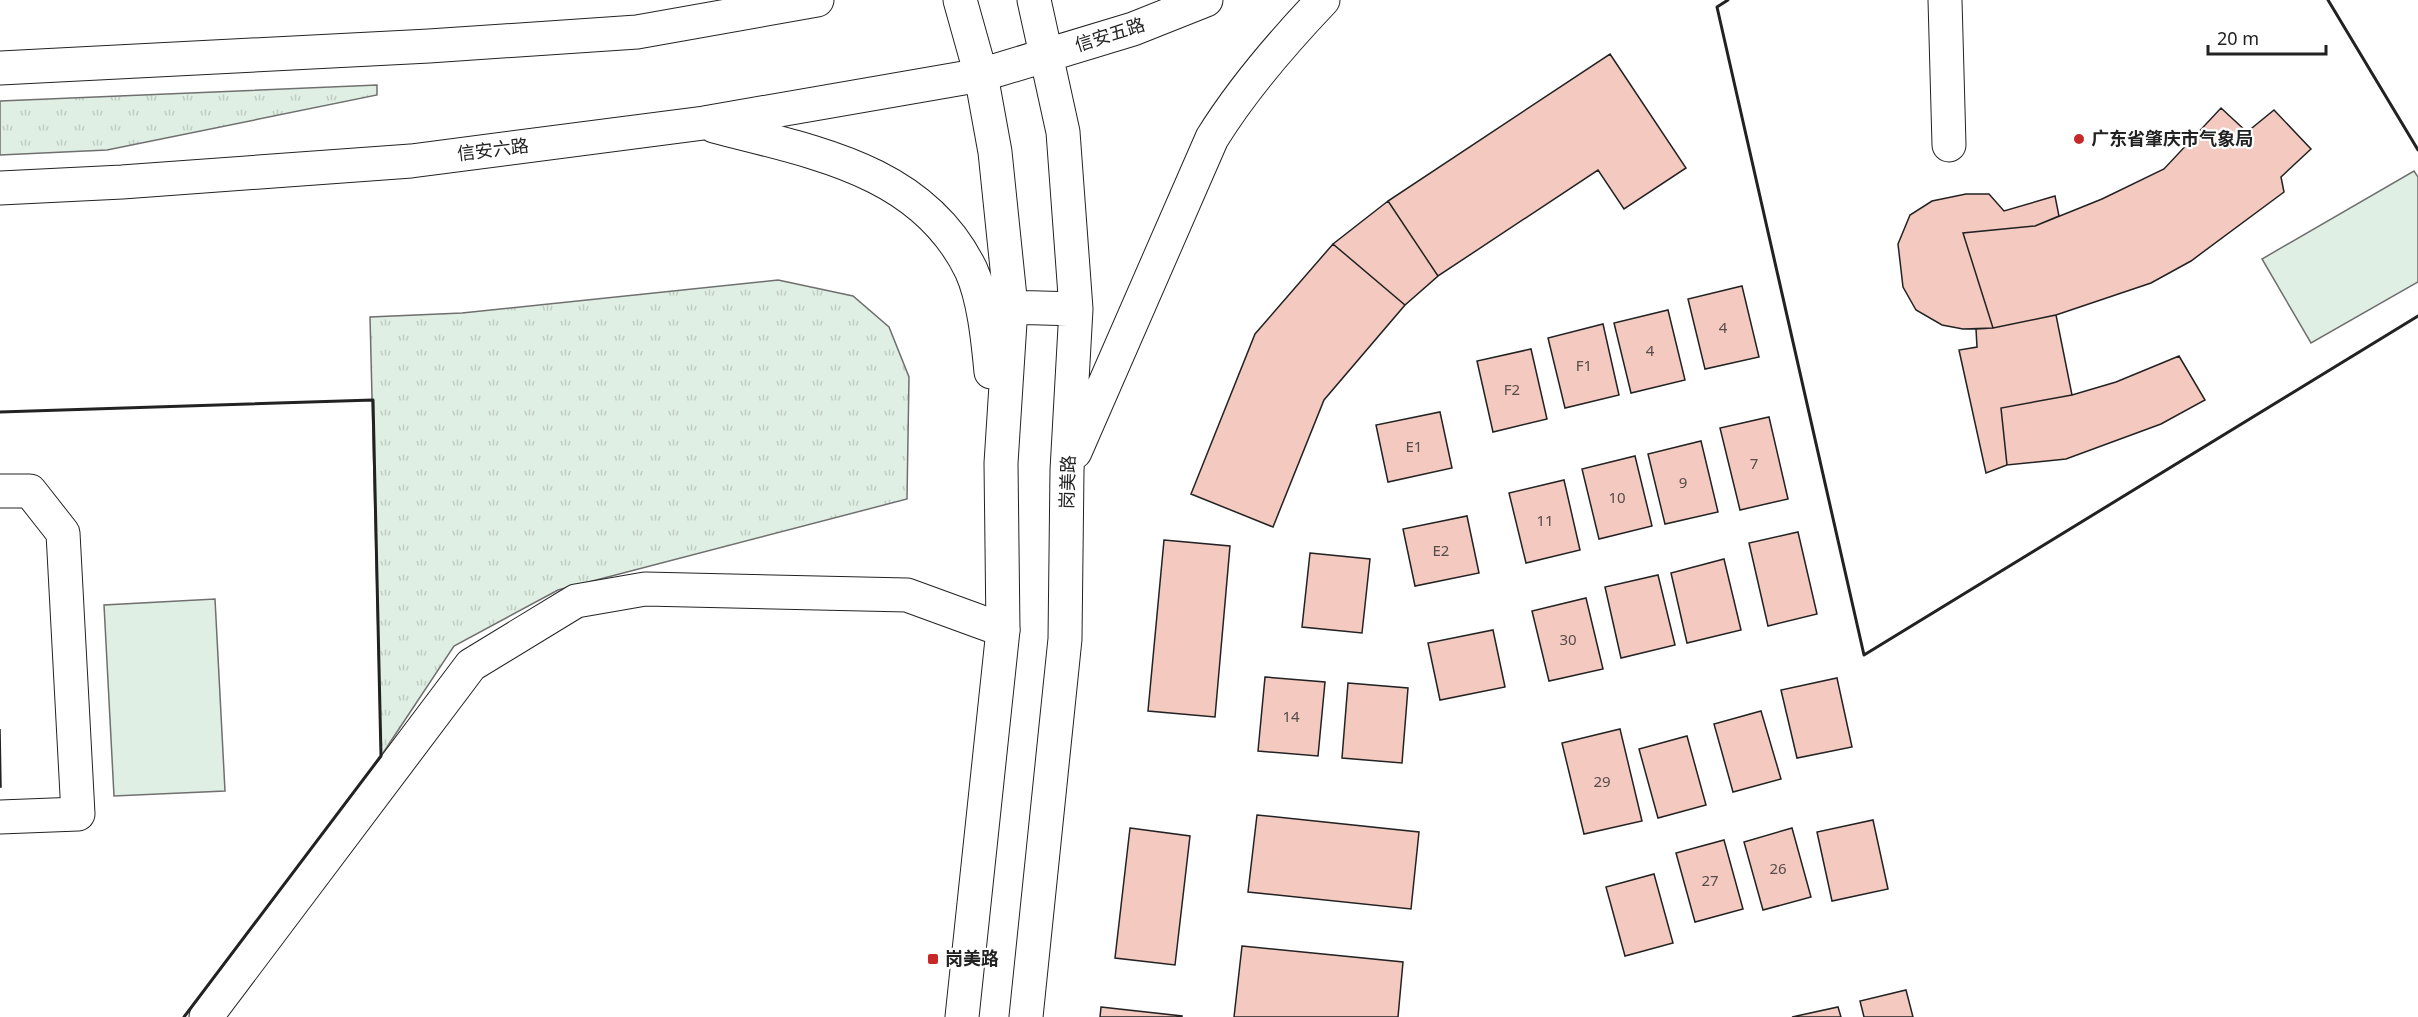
<svg xmlns="http://www.w3.org/2000/svg" width="2418" height="1017" viewBox="0 0 2418 1017" font-family="'Noto Sans','Noto Sans SC',sans-serif">
<style>
.grass{fill:url(#grass-tufts);stroke:#6f6f6f;stroke-width:1.5}
.pitch{fill:#e0efe3;stroke:#6f6f6f;stroke-width:1.5}
.building{fill:#f3c9c0;stroke:#222;stroke-width:1.5}
.lines{fill:none;stroke-linecap:round;stroke-linejoin:round}
.minor-casing{stroke:#222;stroke-width:35}
.major-casing{stroke:#222;stroke-width:35}
.minor{stroke:#fff;stroke-width:33}
.major{stroke:#fff;stroke-width:33}
.wall{stroke:#222;stroke-width:3}
.poi-dot{fill:#c62828;stroke:#fff;stroke-width:2}
.labels{text-anchor:middle;stroke-width:4.5;stroke-linejoin:round;paint-order:stroke}
.number-label{font-size:15px;fill:#564c4a}
.street-label{font-size:18px;fill:#222;stroke:#fff}
.poi-label{font-size:18px;font-weight:bold;fill:#222;stroke:#fff;text-anchor:start}
</style>
<defs>
<pattern id="grass-tufts" width="24" height="20" patternUnits="userSpaceOnUse" patternTransform="scale(1.5)"><rect width="24" height="20" fill="#e0efe3"/><path d="M3 7l-1-3M5 7V3M7 7l1-3M15 17l-1-3M17 17v-4M19 17l1-3" fill="none" stroke="#c0cdc2"/></pattern>
</defs>
<rect width="100%" height="100%" fill="#fff"/>
<path class="grass" d="M377,85v10l-270,55 -107,5v-54z
M778,280l75,16 36,31 20,50 -2,122 -349,91 -104,56 -73,110 -11,-439 92,-4z"/>
<path class="pitch" d="M2414,171l4,6v105l-107,61 -49,-84z
M215,599l10,192 -111,5 -10,-191z"/>
<path class="building" d="M1610,54l76,114 -62,41 -26,-39 -160,106 -50,-75z
M2221,108l26,24 27,-22 37,39 -30,28 3,15 -93,69 -40,22 -95,32 -63,13 -30,-95 72,-7 67,-27 62,-30z
M1966,194h23l15,17 51,-15 4,20 -24,10 -72,7 30,95 -30,1 -21,-4 -26,-15 -13,-23 -5,-43 12,-29 22,-14z
M1388,201l50,75 -33,29 -72,-61z
M1333,244l72,61 -81,95 -51,127 -82,-33 64,-160z
M1742,286l17,71 -54,12 -17,-70z
M1668,310l17,70 -54,13 -17,-70z
M2056,315l16,80 -71,13 6,57 -21,8 -27,-123 18,-3 -1,-18 17,-1z
M1603,324l16,71 -54,13 -17,-70z
M1531,349l16,70 -54,13 -16,-71z
M2179,356l26,44 -44,24 -95,35 -59,6 -6,-57 71,-13 44,-13z
M1440,412l12,56 -64,14 -12,-57z
M1769,417l19,82 -48,11 -20,-82z
M1701,441l17,71 -53,12 -17,-70z
M1635,456l17,70 -53,13 -17,-70z
M1564,480l16,70 -54,13 -17,-70z
M1467,516l12,57 -64,13 -12,-57z
M1798,532l19,82 -49,12 -19,-83z
M1164,540l66,6 -15,171 -67,-6z
M1310,553l60,6 -8,74 -60,-6z
M1724,559l17,71 -54,13 -16,-70z
M1658,575l17,70 -54,13 -16,-71z
M1586,598l17,71 -54,12 -17,-70z
M1493,630l12,57 -65,13 -12,-57z
M1265,677l60,5 -7,74 -60,-5z
M1837,678l15,69 -55,11 -16,-68z
M1348,683l60,5 -6,75 -60,-5z
M1761,711l20,68 -48,13 -19,-68z
M0,729l1,58h-1z
M1620,729l22,92 -58,13 -22,-91z
M1687,736l19,69 -48,13 -19,-69z
M1257,815l162,17 -8,77 -163,-17z
M1873,820l15,69 -56,12 -15,-69z
M1130,828l60,8 -15,129 -60,-7z
M1792,828l19,69 -48,13 -19,-68z
M1724,840l19,69 -48,13 -19,-69z
M1654,874l19,69 -48,13 -19,-69z
M1242,946l161,16 -5,55h-164z
M1906,990l7,27h-49l-4,-16z
M1101,1007l81,9v1h-82z
M1838,1007l3,10h-49z"/>
<g class="lines">
<defs>
<path id="minor" d="M1945,0l4,145
M0,491h30l33,42 15,281 -78,3
M206,1017l265,-352 105,-64 69,-12 262,6 96,35"/>
<path id="major" d="M960,0l21,75 14,77 16,155 -10,156 2,167 -41,387
M0,68l429,-22 208,-14 180,-32
M714,126c98,26 208,43 257,144 13,28 17,71 20,102
M0,188l122,-6 289,-21 293,-38 277,-48 152,-46 73,-29
M1011,307l65,2
M1075,452l137,-314c31,-50 71,-96 111,-138
M1026,1017l39,-378 2,-169 9,-161 -13,-177 -29,-132"/>
</defs>
<use href="#minor" class="minor-casing"/>
<use href="#major" class="major-casing"/>
<use href="#minor" class="minor"/>
<use href="#major" class="major"/>
<path class="wall" d="M1728,0l-11,7 147,648 554,-339
M2328,0l90,150
M0,412l373,-12 8,356 -197,261"/>
</g>
<g class="poi-dot">
<circle cx="2079" cy="139" r="6"/>
<rect x="927" y="953" width="12" height="12" rx="3"/>
</g>
<g class="labels">
<g class="number-label">
<text x="1723" y="333">4</text>
<text x="1650" y="356">4</text>
<text x="1584" y="371">F1</text>
<text x="1512" y="395">F2</text>
<text x="1414" y="452">E1</text>
<text x="1754" y="469">7</text>
<text x="1683" y="488">9</text>
<text x="1617" y="503">10</text>
<text x="1545" y="526">11</text>
<text x="1441" y="556">E2</text>
<text x="1568" y="645">30</text>
<text x="1291" y="722">14</text>
<text x="1602" y="787">29</text>
<text x="1778" y="874">26</text>
<text x="1710" y="886">27</text>
</g>
<g class="street-label">
<text transform="translate(1110 35) rotate(-18)" y="6">信安五路</text>
<text transform="translate(493 150) rotate(-7)" y="6">信安六路</text>
<text transform="translate(1068 482) rotate(-88)" y="6">岗美路</text>
</g>
<g class="poi-label">
<text x="2091" y="145">广东省肇庆市气象局</text>
<text x="945" y="965">岗美路</text>
</g>
</g>
<path d="M2208 45v9h118v-9" fill="none" stroke="#222222" stroke-width="3"/>
<text x="2217" y="45" font-size="18" fill="#222222" stroke="#ffffff" stroke-width="4.5" paint-order="stroke">20 m</text>
</svg>
